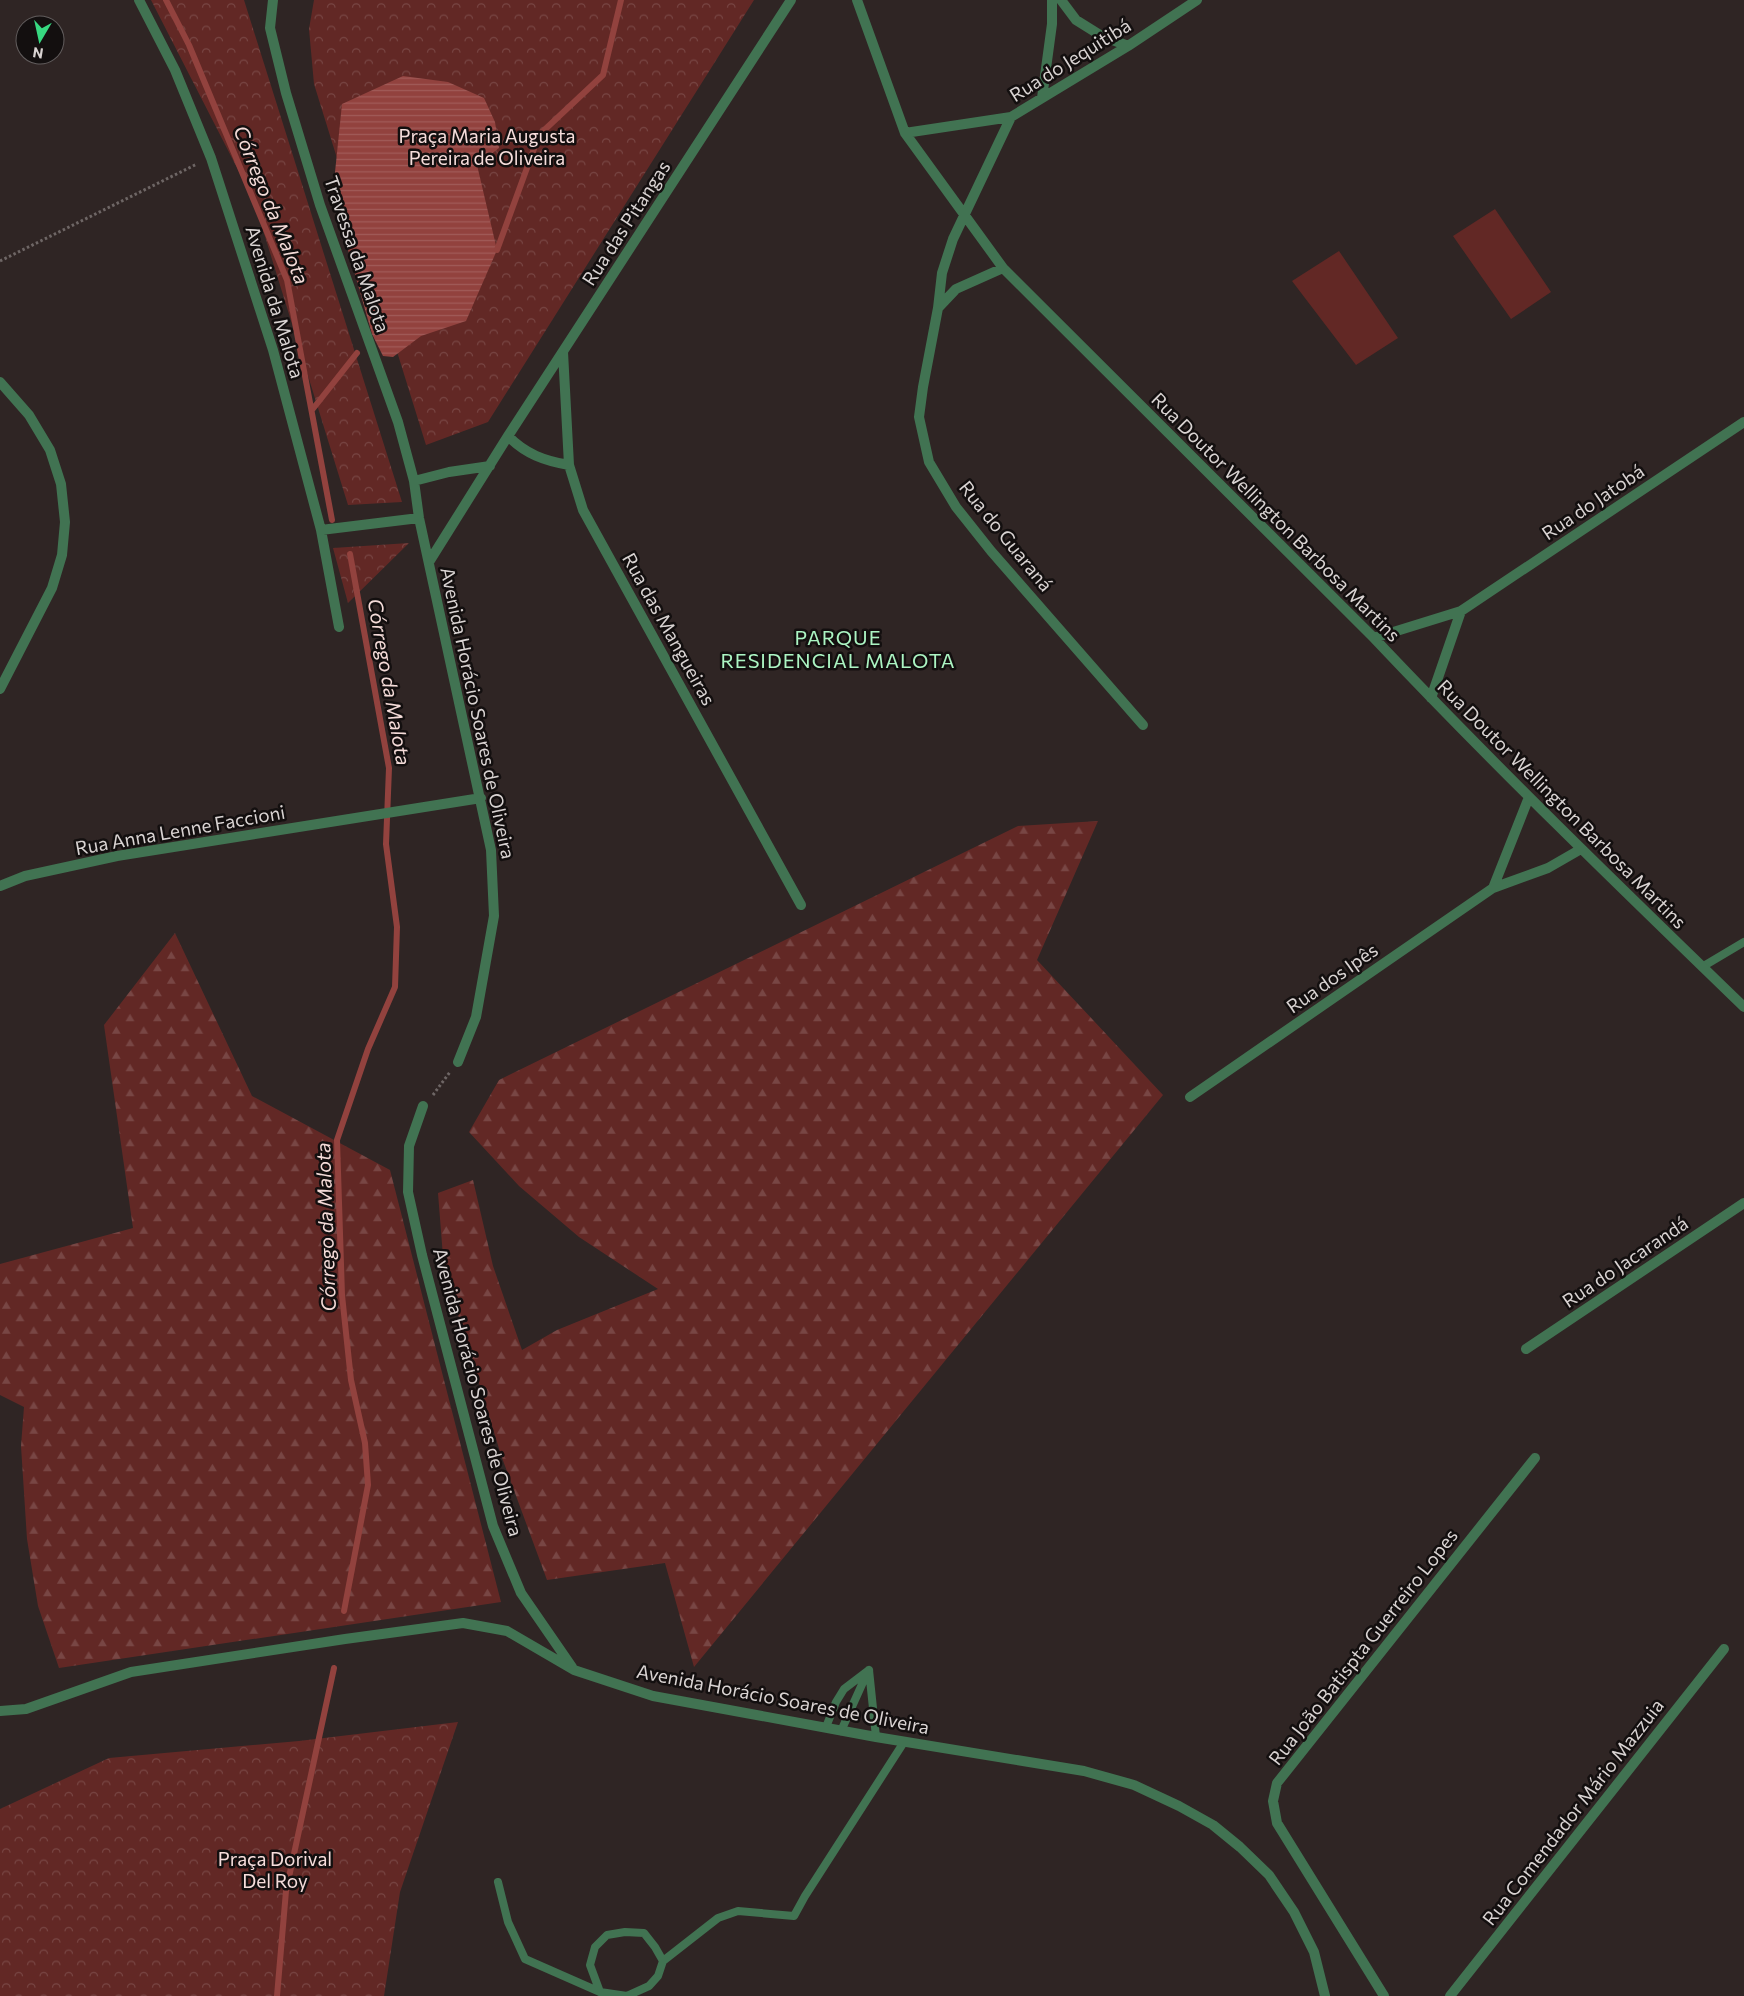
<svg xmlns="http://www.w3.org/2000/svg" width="1744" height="1996" viewBox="0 0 1744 1996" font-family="Commissioner,sans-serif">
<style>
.forest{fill:url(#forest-firs)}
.park{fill:url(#park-crowns)}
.garden{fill:#622825}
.water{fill:url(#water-rules)}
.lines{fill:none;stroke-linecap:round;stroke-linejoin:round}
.stream{stroke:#92423e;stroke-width:6}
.path{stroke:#6e6665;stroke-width:3;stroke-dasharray:2.5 2.5;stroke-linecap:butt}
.service{stroke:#417352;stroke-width:8}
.minor{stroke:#417352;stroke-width:10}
.labels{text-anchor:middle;stroke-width:5;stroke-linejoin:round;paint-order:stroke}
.street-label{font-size:19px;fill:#d9d3d2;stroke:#130f0f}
.park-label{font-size:19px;fill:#f6dddb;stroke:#130f0f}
.water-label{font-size:20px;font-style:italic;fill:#f4dbd8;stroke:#130f0f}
.neighbourhood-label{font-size:20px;letter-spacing:1px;fill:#acf5c3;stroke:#130f0f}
</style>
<defs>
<pattern id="forest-firs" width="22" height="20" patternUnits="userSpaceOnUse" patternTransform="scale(1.25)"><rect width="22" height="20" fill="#622825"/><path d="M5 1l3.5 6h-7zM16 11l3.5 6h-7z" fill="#784644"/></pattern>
<pattern id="park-crowns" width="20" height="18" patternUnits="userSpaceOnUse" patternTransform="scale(1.25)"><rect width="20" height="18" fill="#622825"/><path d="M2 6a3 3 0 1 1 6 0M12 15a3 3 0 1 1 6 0" fill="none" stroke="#784644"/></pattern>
<pattern id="water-rules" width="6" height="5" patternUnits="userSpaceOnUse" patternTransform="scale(1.25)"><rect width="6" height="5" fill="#92423e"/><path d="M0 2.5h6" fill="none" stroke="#a15c59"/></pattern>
</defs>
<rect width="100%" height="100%" fill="#2f2524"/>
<path class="forest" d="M1098,821l-61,139 126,135 -469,572 -29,-104 -118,17 -46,-125 -57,-186 -6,-76 35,-13 20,86 29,84 35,-20 101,-41 -79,-52 -60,-51 -50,-54 30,-52 519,-254z
M175,933l77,163 138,74 111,432 -442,66 -21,-62 -11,-67 -6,-93 3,-39 -24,-12v-131l133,-36 -29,-203z"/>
<path class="park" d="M151,0h93l158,502 -54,3 -94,-304z
M314,0h440l-266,422 -62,23 -112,-361 -5,-55z
M409,543l-61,60 -15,-55z
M458,1722l-58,170 -16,104h-384v-187l109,-51 190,-17z"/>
<path class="garden" d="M1495,209l56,83 -40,27 -58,-83z
M1339,251l59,87 -42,27 -64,-84z"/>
<path class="water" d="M403,76l45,6 36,16 11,24 4,26 -22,17 20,85 -31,71 -45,15 -28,21 -10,-1 -11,-22 -24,-84 -14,-68 8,-78z"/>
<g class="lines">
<path class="stream" d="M166,0l23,45 98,235 45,240
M497,250l42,-115 64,-60 18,-75
M312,410l45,-57
M344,1611l24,-126 -3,-42 -14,-63 -9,-85 -5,-155 31,-91 27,-62 2,-60 -11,-83 3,-76 -39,-214
M277,1996l9,-105 48,-223"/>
<path class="path" d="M0,261l197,-97
M433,1095l17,-23"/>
<path class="service" d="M1702,967l42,-25
M869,1670l7,67
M826,1727l10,-25 8,-13 25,-19
M841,1731l27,-60
M498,1882l10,40 17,37 75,33 27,4 22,-10 9,-10 5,-15 55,-43 20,-7 56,5 11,-20 99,-154
M600,1992l-10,-27 5,-18 12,-12 18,-3 19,1 11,14 8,14"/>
<path class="minor" d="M139,0l36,70 36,88 62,192 48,180 18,97
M273,0l-3,28 16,65 34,112 78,217 16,59 5,37 72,332 3,66 -18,101 -18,45
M857,0l48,133 98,135 371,370c120,127 245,248 370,369
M1061,0l15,20 24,15 28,11
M1042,98l10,-74v-24
M1011,117l-58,122 -11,34 -4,35 -15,79 -4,30 10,45 27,45 35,44 152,174
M905,133l106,-16 117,-71 69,-46
M938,308l18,-19 47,-21
M563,352l6,113 14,45 218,395
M0,382l29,33 21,35 11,34 4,38 -3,33 -10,33 -52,101
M508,436c17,18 37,25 61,29
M414,481l35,-9 41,-6
M321,530l98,-12
M429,562l79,-126 283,-436
M1374,638l87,-27 283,-189
M1431,698l30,-87
M0,886l25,-10 92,-20 364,-58
M1493,888l36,-91
M1190,1097l303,-209 55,-20 33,-19
M423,1106l-14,40 -1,46 14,63 71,271 28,67 51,74
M1526,1349l218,-146
M0,1711l26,-2 105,-37 214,-33 118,-16 44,8 67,39 79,26 223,41 208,34 50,14 45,21 34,19 27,22 29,28 25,37 20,40 11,44
M1384,1996l-107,-173 -4,-22 4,-18 258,-325
M1450,1996l274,-347"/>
</g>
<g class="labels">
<g class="street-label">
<text transform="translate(1070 60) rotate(-32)" y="7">Rua do Jequitibá</text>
<text transform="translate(626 223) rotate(-57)" y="7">Rua das Pitangas</text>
<text transform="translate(357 254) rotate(71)" y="7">Travessa da Malota</text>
<text transform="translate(275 302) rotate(73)" y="7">Avenida da Malota</text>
<text transform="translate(1593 502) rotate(-34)" y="7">Rua do Jatobá</text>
<text transform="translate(1276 517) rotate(45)" y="7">Rua Doutor Wellington Barbosa Martins</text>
<text transform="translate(1006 536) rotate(51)" y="7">Rua do Guaraná</text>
<text transform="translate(669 629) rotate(61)" y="7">Rua das Mangueiras</text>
<text transform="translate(478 713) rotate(78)" y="7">Avenida Horácio Soares de Oliveira</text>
<text transform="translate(1562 804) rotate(45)" y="7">Rua Doutor Wellington Barbosa Martins</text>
<text transform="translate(180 830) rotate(-10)" y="7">Rua Anna Lenne Faccioni</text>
<text transform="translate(1332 978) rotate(-35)" y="7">Rua dos Ipês</text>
<text transform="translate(1625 1262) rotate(-34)" y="7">Rua do Jacarandá</text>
<text transform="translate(478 1392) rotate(75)" y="7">Avenida Horácio Soares de Oliveira</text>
<text transform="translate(1363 1647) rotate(-52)" y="7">Rua João Batispta Guerreiro Lopes</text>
<text transform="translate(783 1699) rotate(11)" y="7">Avenida Horácio Soares de Oliveira</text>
<text transform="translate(1573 1812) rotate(-52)" y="7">Rua Comendador Mário Mazzuia</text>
</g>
<g class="park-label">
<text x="487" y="143">Praça Maria Augusta<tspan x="487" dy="22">Pereira de Oliveira</tspan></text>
<text x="275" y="1866">Praça Dorival<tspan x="275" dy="22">Del Roy</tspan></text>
</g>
<g class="water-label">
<text transform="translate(271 205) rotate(68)" y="7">Córrego da Malota</text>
<text transform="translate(389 682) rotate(80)" y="7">Córrego da Malota</text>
<text transform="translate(326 1227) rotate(-92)" y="7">Córrego da Malota</text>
</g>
<g class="neighbourhood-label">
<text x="838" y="645">PARQUE<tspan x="838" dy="23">RESIDENCIAL MALOTA</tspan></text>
</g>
</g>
<g transform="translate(40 40) rotate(189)"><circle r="24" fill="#130f0f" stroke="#625d5d"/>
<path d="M0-4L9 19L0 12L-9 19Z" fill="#37d880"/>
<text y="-8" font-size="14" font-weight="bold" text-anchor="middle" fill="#d9d3d2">N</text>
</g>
</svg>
